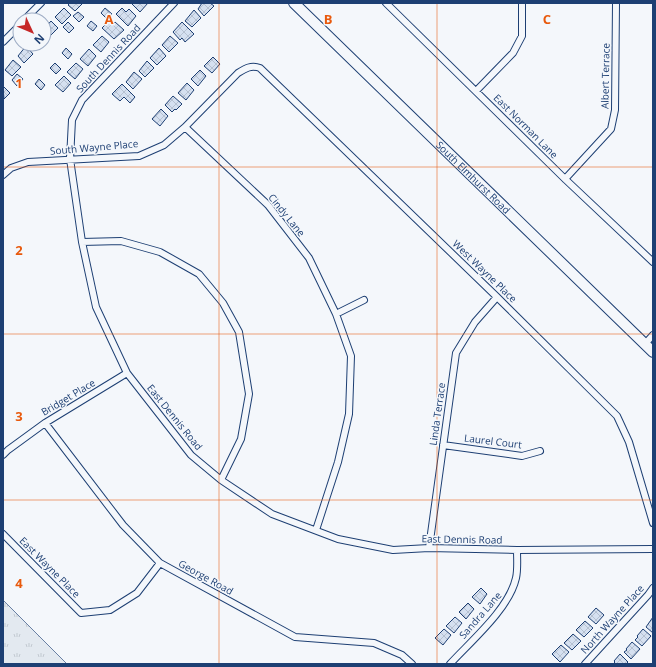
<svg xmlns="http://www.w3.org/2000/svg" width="656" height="667" viewBox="0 0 656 667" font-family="'Open Sans',sans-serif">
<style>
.grass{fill:url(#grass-tufts);stroke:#687fa3}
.building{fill:url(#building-cross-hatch);stroke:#1d3f73}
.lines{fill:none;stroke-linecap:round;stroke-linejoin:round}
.minor-casing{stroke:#1d3f73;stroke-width:8}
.primary-casing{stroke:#1d3f73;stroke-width:12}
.minor{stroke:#f4f7fb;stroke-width:6}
.primary{stroke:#f4f7fb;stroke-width:10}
.grid{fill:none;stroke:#e8590c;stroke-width:1;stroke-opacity:0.55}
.labels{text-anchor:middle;stroke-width:3;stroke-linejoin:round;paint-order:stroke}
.street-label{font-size:10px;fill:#1d3f73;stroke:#f4f7fb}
.grid-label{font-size:13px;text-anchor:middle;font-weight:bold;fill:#e8590c;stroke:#f4f7fb;stroke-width:3;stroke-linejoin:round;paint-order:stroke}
</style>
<defs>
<pattern id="grass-tufts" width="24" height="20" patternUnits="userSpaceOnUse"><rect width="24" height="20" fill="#e3e9f0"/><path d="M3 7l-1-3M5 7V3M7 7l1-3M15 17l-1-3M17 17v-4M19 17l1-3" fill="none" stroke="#c2c9d1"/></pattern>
<pattern id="building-cross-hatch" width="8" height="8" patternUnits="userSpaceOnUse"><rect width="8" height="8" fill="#d5e0f0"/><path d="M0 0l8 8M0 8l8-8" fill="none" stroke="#b6c1d1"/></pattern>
</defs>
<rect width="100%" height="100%" fill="#f4f7fb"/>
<path class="grass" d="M3,600l64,64h-64z"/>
<path class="building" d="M70,3h13l-8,8 -7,-6z
M131,3h17l-8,9z
M202,3h8l4,3 -10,10 -6,-7z
M64,8l7,7 -9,9 -7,-7z
M105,8l7,6 -5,5 -6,-6z
M122,8l4,4 3,-3 7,7 -8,10 -12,-12z
M194,10l7,8 -9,9 -7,-6z
M78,12l6,5 -5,5 -6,-6z
M111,19l3,4 1,-1 9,8 -10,9 -12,-11z
M51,21l7,7 -9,9 -5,-5v-3z
M91,21l6,5 -4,5 -6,-5z
M68,22l6,6 -5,5 -6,-6z
M182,22l12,12 -9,8 -3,-4 -2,2 -7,-8z
M102,36l7,6 -8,10 -8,-7z
M170,36l8,7 -9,9 -7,-7z
M26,46l7,8 -9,9 -6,-7z
M66,48l6,6 -4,5 -6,-6z
M159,48l7,8 -9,9 -7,-7z
M89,49l7,7 -8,10 -8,-7z
M213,57l7,7 -8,9 -8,-7z
M13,60l8,7 -9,9 -7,-6z
M147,61l7,7 -9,9 -6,-6z
M55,63l6,6 -5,5 -6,-6z
M76,63l7,6 -8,10 -8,-7z
M200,70l6,6 -8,10 -7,-7z
M134,72l8,7 -9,10 -7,-7z
M17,74l6,5 -6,7 -5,-6z
M64,76l7,7 -8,9 -8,-7z
M39,79l6,6 -4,5 -6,-6z
M187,83l7,7 -8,10 -8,-7z
M122,84l13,13 -5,6 -6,-6 -4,4 -8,-7z
M4,87l6,6 -6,6 -1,-11z
M173,96l9,8 -6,6 -1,-1 -3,3 -7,-7z
M161,109l7,7 -8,10 -8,-7z
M481,588l6,6 -7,10 -8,-7z
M468,603l6,6 -8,10 -7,-7z
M596,608l8,7 -8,9 -8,-7z
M455,617l7,6 -8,10 -8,-7z
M653,617v16l-7,-6z
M585,621l8,7 -9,9 -8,-7z
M444,629l7,6 -8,10 -8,-7z
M643,629l8,7 -9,10 -7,-6 3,-3 -1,-1z
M573,634l8,7 -9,9 -8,-7z
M632,642l8,7 -9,10 -7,-7 3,-2 -1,-1z
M561,645l8,7 -9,10 -8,-8z
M620,654l8,8 -2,2h-13l2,-2 -1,-1z"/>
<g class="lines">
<defs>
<path id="minor" d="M174,3l-92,97 -10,20 -2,39 12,83 14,65 31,66 64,82 30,25 51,34 66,25 55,11 36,-2 88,2 136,-1
M386,3l179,176 88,83
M24,20l17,-17
M3,42l17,-17
M476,91l37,-38 9,-17v-33
M185,127l83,78 41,53 27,56 15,42 -2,58 -11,48 -22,68
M3,175l8,-7 17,-6 111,-6 25,-11 21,-18 53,-54c8,-5 13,-8 22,-5l237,229 120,119 12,26 24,81
M565,179l46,-50 4,-19 1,-107
M82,242l39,-1 39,11 39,22 24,29 16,29 10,62 -8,45 -20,41
M336,314l28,-14
M645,344l8,-9
M45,423l78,102 37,38 135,74 79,6 28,12 10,9
M443,445l79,11 18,-5
M3,455l5,-5 37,-27 82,-50
M3,534l78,79 29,-3 27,-17 23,-30
M429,548l27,-195 19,-31 22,-25
M450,664c21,-23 59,-55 66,-86 2,-9 1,-18 1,-28
M585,664l63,-69 5,-7"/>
<g id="primary">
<path id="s1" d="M294,3l359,349"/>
</g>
</defs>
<use href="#minor" class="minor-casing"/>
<use href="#primary" class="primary-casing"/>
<use href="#minor" class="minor"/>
<use href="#primary" class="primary"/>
</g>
<path class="grid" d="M219,3v661M437,3v661M3,167h650M3,334h650M3,500h650"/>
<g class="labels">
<g class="street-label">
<text transform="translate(108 58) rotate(-47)" y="4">South Dennis Road</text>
<text transform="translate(605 76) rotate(-89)" y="4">Albert Terrace</text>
<text transform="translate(526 126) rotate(45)" y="4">East Norman Lane</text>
<text transform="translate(94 147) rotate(-5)" y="4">South Wayne Place</text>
<text dy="4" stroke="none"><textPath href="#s1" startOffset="250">South Elmhurst Road</textPath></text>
<text transform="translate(287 215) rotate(51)" y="4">Cindy Lane</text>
<text transform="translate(485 271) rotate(44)" y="4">West Wayne Place</text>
<text transform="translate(68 397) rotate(-31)" y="4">Bridget Place</text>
<text transform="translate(437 414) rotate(-82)" y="4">Linda Terrace</text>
<text transform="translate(175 417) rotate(51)" y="4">East Dennis Road</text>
<text transform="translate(493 441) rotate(7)" y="4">Laurel Court</text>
<text transform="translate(462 539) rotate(1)" y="4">East Dennis Road</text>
<text transform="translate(50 567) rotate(45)" y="4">East Wayne Place</text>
<text transform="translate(206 577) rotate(29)" y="4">George Road</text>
<text transform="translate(480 615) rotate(-49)" y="4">Sandra Lane</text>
<text transform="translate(612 619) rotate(-48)" y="4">North Wayne Place</text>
</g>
</g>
<g class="grid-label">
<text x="109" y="24">A</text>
<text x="328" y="24">B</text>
<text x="547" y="24">C</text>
<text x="19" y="88">1</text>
<text x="19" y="255">2</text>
<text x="19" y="421">3</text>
<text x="19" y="588">4</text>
</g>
<rect width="656" height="667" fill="none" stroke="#1d3f73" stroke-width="8"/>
<g transform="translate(32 32) rotate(134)"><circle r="19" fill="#f4f7fb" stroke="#9eadc5"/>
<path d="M0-3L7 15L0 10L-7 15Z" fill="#c62828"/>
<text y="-6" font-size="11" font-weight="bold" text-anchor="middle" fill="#1d3f73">N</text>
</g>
</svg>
